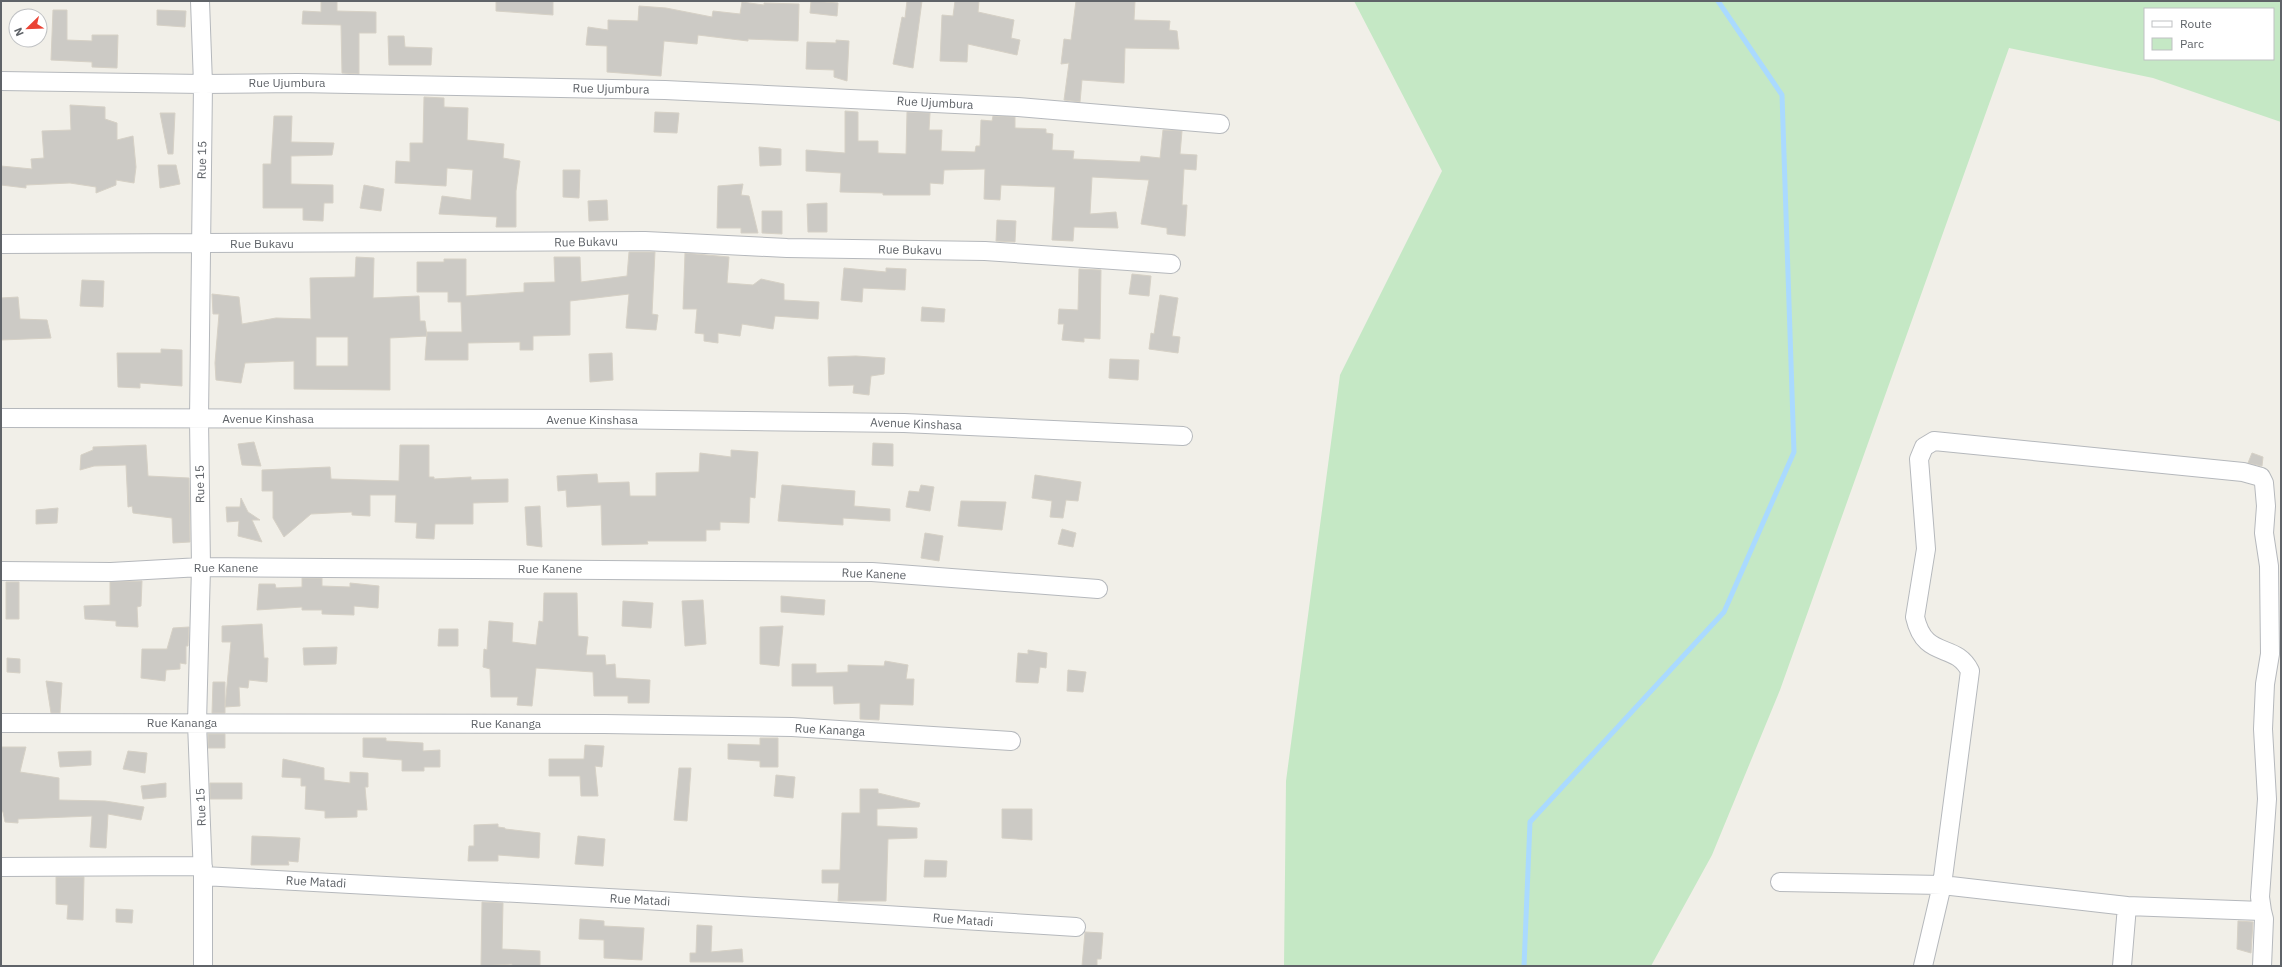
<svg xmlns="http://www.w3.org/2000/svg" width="2282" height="967" viewBox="0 0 2282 967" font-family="'IBM Plex Sans',sans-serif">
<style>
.green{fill:#c5e8c5;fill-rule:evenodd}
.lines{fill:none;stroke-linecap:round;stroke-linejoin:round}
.stream{stroke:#aadaff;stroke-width:5}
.building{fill:#cccac5;stroke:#d6d1c6;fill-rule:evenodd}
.street-casing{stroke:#b5b8bc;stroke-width:20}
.street{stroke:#fff;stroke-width:18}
.labels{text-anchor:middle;stroke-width:3.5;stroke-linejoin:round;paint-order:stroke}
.street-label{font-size:12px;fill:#5f6368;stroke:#fff}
</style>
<rect width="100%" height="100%" fill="#f1efe8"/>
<path class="green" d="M1354,1h927v121l-128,-44 -144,-30 -229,642 -68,165 -61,111h-367l2,-185 54,-406 102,-204zM2145,9h128v50h-128z"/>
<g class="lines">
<path class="stream" d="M1524,966l6,-144 194,-210 70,-160 -12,-357 -64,-94"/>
</g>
<path class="building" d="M321,1h16v10l39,1v21h-17v41l-17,-1 -1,-48 -39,-1 1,-13 18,1z
M496,1h57v14l-57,-4z
M811,1l27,2 -1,13 -27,-3z
M907,1h15l-9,67 -20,-4 9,-47 3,1z
M955,1h24l-1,11 36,8 -3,18 9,2 -3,15 -49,-11 -1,18 -27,-1 2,-46 11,1z
M1076,1h59l-1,19 36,1 -1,9 8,1 2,18 -54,-1 -1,35 -42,-3 -2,22 -16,-2 5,-37 -8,1 3,-25 7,1z
M742,2l22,3v-2l35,1 -1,37 -50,-2v2l-50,-6 -1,9 -33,-3 -3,35 -54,-4v-26l-21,-1 2,-18 20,3v-10l30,1 1,-15 27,2 46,9 1,-6 27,3z
M53,10h14v30l25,1v-6h26l-1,33 -25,-1v-5l-41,-2z
M157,10l29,1 -1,16 -28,-2z
M388,36h16l1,11 27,1 -1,17h-42z
M836,40l13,1 -2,40 -13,-4v-7l-28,-1 1,-27 29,1z
M424,97l20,1v9l24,1 -1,32 37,4 -1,14 17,3 -4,30v36h-20l1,-10 -58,-3 3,-18 29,4 2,-30 -26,-2 -1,18 -51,-3 1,-22 14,1v-19h13z
M70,105l35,2v12l12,4v17l16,-4 3,31 -2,16 -18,-3v5l-20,8v-6l-26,-4 -44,2v3l-25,-3v-19l31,3 -1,-10 13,-1 -2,-27 29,-1z
M845,111l13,1v29h20v12l28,1 1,-42 23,1 -1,17h13l-1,21 34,1 1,-6h4l1,-26 11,1 1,-5 22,1v11l31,1v4l7,1 -1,16 22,1 -1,8 67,3 1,-6 19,2 3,-28 19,1 -2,23 17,1 -1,15 -12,-1 -2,36h5l-2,31 -18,-2v-6l-26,-4 8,-44 -57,-3 -2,37 26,-2 2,16 -44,-1 -1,14 -21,-1 3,-53 -54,-2 -1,15 -16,-1 1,-30 -41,1 -1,14 -13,-1v12h-47v-2l-43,-1 1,-19 -35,-2v-21l39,3z
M655,112l24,1 -2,20 -23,-1z
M160,113h15l-2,41h-5z
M274,116h18l-1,26 43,1 -2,12 -41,1v28l42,1v18h-9l-1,18 -20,-1v-12h-40v-44h8z
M759,147l22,2v16l-21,1z
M158,165h18l4,19 -20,4z
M563,170h17l-1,28 -16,-1z
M743,184l-2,11 8,1 9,37h-17v-5h-24l1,-42z
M364,185l20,4 -3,22 -21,-3z
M607,200l1,20 -19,1 -1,-20z
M827,203v29h-19l-1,-28z
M762,211h20v23l-20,-1z
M997,220l19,1 -1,21 -19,-1z
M629,252h26l-3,62 6,1 -2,15 -30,-2 3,-34 -59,7v34l-37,1v14h-13v-8l-52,1v17h-43l2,-28h35l-1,-30h-13v-10h-31v-30h27v-3h22v37l58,-4v-9l31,-1 -1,-25h26l1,25 46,-6z
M685,253l44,4 -2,26 26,2 8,-6 23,5v16l35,2 -1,17 -43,-3 -2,13 -31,-5 -2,12 -22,-3v10l-14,-2v-7l-9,-1 2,-24h-14z
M356,257l18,1 -1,40 46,-2 1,25h5l2,15 -37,2v52l-96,-1v-28l-49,2 -4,20 -25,-3 -1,-17 4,-49h-6l-1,-20 27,3 3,27 34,-6 35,1 -1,-41 45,-1zM316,337h32v29h-32z
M844,268l42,4v-4l20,1 -1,21 -42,-2 -1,14 -21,-2z
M1079,269l22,1 -1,69 -16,-1v4l-22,-2 2,-16h-6l1,-15 19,1z
M1132,274l19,2 -2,20 -20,-2z
M82,280l22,1 -1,26 -23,-1z
M1160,295l18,3 -6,38 8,1 -2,16 -29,-4 2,-16 3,1z
M18,297l2,22 27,1 4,18 -50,2v-42z
M922,307l23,2 -1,13 -23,-1z
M161,349l21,1v36l-42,-3v5l-22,-1 -1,-34h44z
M612,353l1,27 -23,2 -1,-28z
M856,356l29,2 -1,16 -13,2 -2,19 -16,-2 1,-8 -25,1 -1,-29z
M1110,359l29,1 -1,20 -29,-2z
M254,442l7,24 -19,-1 -4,-21z
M873,443l20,1v22l-21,-1z
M146,445l2,31 41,2 1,64 -17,1 -1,-25 -39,-5 -1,-7 -4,1 -2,-42 -32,1 -14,4 1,-15 12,-5v-3z
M400,445h29v32h5v2l37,-2v3l37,-1v23l-35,1v21h-38l-1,15 -18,-1 1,-15 -22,-1 1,-27h-26v21l-18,-1v-3l-41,2 -27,23 -11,-19v-27h-11v-21l68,-3 1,12 68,2z
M731,450l27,2 -3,46 -5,-1 -1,26 -29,-1v8h-14v11h-59l1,3 -46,1 -1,-40 -34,2 -1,-17 -8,1 -1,-15 40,-2 1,9 31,-1 1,14h26v-23l43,-1 1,-19 31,4z
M2252,453l11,4 -1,9 -14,-3z
M1035,475l46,7 -3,19 -12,-1 -3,18 -13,-1 2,-16 -20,-3z
M782,485l73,6 -1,15 36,3v12l-47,-3v7l-65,-4z
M921,485l13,2 -4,24 -24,-4 3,-16 10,1z
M241,498l7,14 12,8h-8l10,22 -24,-6 1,-15 -12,1 -1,-15h14z
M961,501l45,1 -4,28 -44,-4z
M540,506l2,41 -15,-2 -2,-38z
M58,508l-1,15 -21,1v-14z
M1062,529l14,4 -3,14 -15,-3z
M925,533l18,3 -4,25 -18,-3z
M302,578h20v8l28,1v-4l29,3 -1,22 -24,-2v9l-32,-1v-4h-20v-3l-45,3 2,-26h16l1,4 26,-1z
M142,581l-1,25 -4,1 1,20 -22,-1v-5l-31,-2 -1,-13 26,-1v-23z
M6,582h13v37h-13z
M544,593h33l1,43 10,1 -2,18h19l1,10 9,-1 1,14 34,2 -1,23h-21v-7h-34l-1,-24 -57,-4 -4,38 -15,-1 1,-8h-27l-1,-28 -7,-2 1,-18 3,1 2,-29 24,2 -1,19 24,3 3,-24 4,1z
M781,596l44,4 -1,15 -43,-3z
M703,600l3,44 -21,2 -3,-45z
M623,601l30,2 -2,25 -29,-2z
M262,624l2,34h4l-1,24 -18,-2 -1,8 -9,-1 1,19 -15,1 6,-65h-9v-16z
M783,626l-4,40 -19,-2v-37z
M189,627l-1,19h-2v18l-6,-1v6l-14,1 -1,11 -24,-3 1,-29h25l6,-21z
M439,629h19v17h-20z
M337,647l-1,17 -32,1 -1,-17z
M1028,650l19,3 -1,15 -6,-1 -2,16 -22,-1 2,-29 10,1z
M7,658l13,1v14l-13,-1z
M885,661l23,4 -2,14h8l-1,26 -33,-1 -1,16 -19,-1v-16l-26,1 -1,-18h-41v-22h24v9l32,-1v-7l36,1z
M1068,670l18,2 -3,20 -16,-1z
M46,681l16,2 -2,30h-9z
M213,682h12v31h-13z
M208,734h17v14h-17z
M363,738h23v3l37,2v8l17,-1v17h-16v4h-22v-11l-39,-3z
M760,738h18v29h-18v-6l-32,-2v-15l32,1z
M585,745l19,1 -2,21 -7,-1 3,30h-17l-1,-20h-31v-17h35z
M1,747h25l-6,25 39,6v22l46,1 39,6 -3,13 -33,-6 -2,34 -16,-1 2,-31 -74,3v4l-13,-1 -2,-10 -2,-1z
M91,751v14l-31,2 -2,-15z
M128,751l19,2 -2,20 -22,-4z
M283,759l41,9v12l26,3v-11l18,1v14h-3l2,23h-10v7l-32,1v-7l-20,-2 1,-23h-5v-8l-19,-1z
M679,768h12l-4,53 -13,-1z
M776,775l19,2 -2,21 -19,-2z
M166,783v14l-23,2 -2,-13z
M210,783h32v16h-32z
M860,789h18v4l42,10 -1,4 -42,2v17l40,2v10l-29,1 -2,62h-48l1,-18h-17v-13h18l2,-57h18z
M1002,809h30v31l-30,-2z
M498,824v3l7,1v1l35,4 -1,25 -41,-3v6h-30l1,-15h5v-21z
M252,836l48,2 -2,24 -10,-1 1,4h-38z
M578,836l27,3 -2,27 -28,-2z
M925,860l22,1 -1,16h-22z
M56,877h28l-1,43 -16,-1 1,-14 -12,-1z
M482,902l21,1 -1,46 38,2v15h-28v-2l-31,2z
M116,909l17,1 -1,13 -16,-1z
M580,919l24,2v5l40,2 -2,32 -38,-2v-18l-25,-1z
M2238,921l15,1 -2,31 -14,-4z
M697,925l15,1 -1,26 31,-3 1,13h-53v-9h6z
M1085,932l18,1 -2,26h-4v7h-15z"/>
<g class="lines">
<defs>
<path id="street" d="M200,1l3,83 -4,335 2,148 -4,156 6,153v90
M1,81l202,3 94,-1 368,7 353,17 202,17
M1,244l644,-3 142,7 198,3 186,13
M1,418l596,1 307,4 279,13
M1,571l110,1 90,-5 671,5 226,17
M1,723l603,1 188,3 219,14
M1,867l202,-1
M203,876l442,24 431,27
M1780,882l162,3 185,21
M1923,966l19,-81 28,-214c-15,-30 -45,-10 -55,-54l11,-68 -7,-90 5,-12 10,-6 309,31 18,5 3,6 2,23 -2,27 5,33 1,88 -5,30 -2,45 4,70 -7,98 2,14
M2122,966l5,-60 135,5 2,8 -2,47"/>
</defs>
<use href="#street" class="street-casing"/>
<use href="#street" class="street"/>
</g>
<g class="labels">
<g class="street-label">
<text x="287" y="87">Rue Ujumbura</text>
<text transform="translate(611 89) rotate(1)" y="4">Rue Ujumbura</text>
<text transform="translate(935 103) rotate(3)" y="4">Rue Ujumbura</text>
<text transform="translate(202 160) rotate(-89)" y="4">Rue 15</text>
<text transform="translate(586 242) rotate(-1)" y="4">Rue Bukavu</text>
<text x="262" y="248">Rue Bukavu</text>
<text transform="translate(910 250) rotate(1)" y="4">Rue Bukavu</text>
<text x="268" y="423">Avenue Kinshasa</text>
<text x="592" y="424">Avenue Kinshasa</text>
<text transform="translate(916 424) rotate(2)" y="4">Avenue Kinshasa</text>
<text transform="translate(200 484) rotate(-91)" y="4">Rue 15</text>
<text x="226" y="572">Rue Kanene</text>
<text x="550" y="573">Rue Kanene</text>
<text transform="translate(874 574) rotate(2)" y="4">Rue Kanene</text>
<text x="182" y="727">Rue Kananga</text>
<text x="506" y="728">Rue Kananga</text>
<text transform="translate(830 730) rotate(3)" y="4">Rue Kananga</text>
<text transform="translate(201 807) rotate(-92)" y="4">Rue 15</text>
<text transform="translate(316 882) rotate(3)" y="4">Rue Matadi</text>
<text transform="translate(640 900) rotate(3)" y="4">Rue Matadi</text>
<text transform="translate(963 920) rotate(4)" y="4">Rue Matadi</text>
</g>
</g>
<rect width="2282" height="967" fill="none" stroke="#5f6368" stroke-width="4"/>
<rect x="2144" y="8" width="130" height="52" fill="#ffffff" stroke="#bfc1c3"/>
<rect x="2152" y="21" width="20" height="6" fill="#ffffff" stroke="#bfc1c3"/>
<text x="2180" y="28" font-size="12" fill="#5f6368">Route</text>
<rect x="2152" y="38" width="20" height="12" fill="#c5e8c5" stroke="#bfc1c3"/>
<text x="2180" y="48" font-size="12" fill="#5f6368">Parc</text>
<g transform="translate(28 28) rotate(247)"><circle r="19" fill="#ffffff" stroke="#bfc1c3"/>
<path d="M0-3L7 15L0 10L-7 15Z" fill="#ea4335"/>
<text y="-6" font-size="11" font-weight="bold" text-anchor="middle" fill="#5f6368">N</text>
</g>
</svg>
